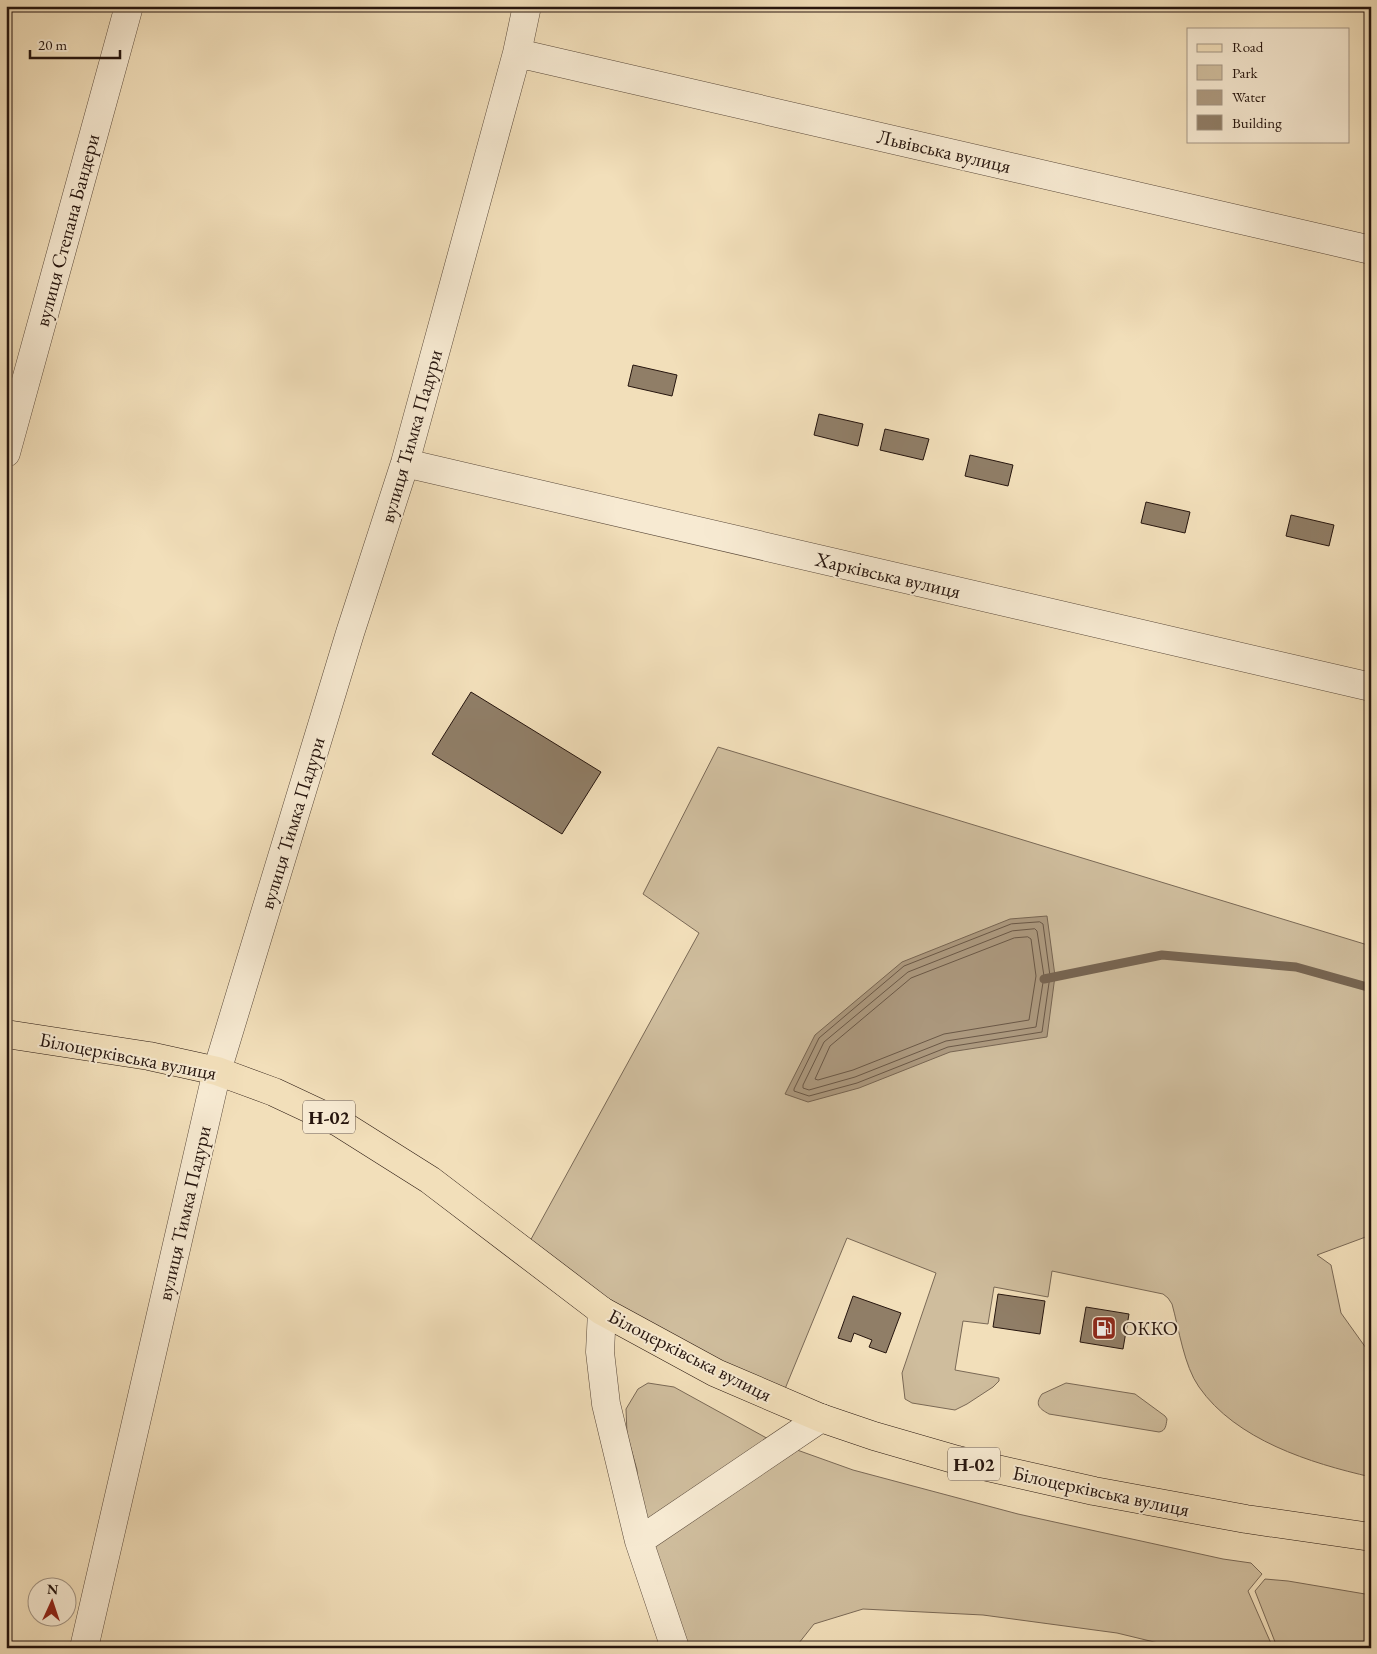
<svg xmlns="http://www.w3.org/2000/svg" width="1377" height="1654" viewBox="0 0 1377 1654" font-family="'EB Garamond',serif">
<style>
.green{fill:#cfbd9d;stroke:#7a6956}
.water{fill:#ad9a80;stroke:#776552}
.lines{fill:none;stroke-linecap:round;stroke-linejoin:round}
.shore{stroke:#6a5847;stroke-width:1}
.stream{stroke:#776552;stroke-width:9}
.building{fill:#907e67;stroke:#26150e}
.minor-casing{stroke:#594839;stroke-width:29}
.major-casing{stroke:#26150e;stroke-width:29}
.minor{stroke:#f7ead2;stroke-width:28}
.major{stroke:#f2dfba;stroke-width:28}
.labels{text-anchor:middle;stroke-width:4;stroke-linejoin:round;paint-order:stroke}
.shield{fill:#f7ead2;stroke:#655549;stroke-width:1}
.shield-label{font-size:19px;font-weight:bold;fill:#26150e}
.street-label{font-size:20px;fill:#26150e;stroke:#f7ead2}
.poi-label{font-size:20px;fill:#26150e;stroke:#f7ead2;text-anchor:start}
</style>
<rect width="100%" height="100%" fill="#f2dfba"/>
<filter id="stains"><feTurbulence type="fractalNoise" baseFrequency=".004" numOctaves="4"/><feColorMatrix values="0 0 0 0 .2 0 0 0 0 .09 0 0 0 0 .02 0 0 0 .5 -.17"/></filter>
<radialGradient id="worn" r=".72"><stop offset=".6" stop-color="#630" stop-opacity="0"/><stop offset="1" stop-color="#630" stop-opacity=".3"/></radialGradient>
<path class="green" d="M718,747l653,199v289l-54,20 14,10 10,48 30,42v122c-61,-14 -135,-37 -172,-90 -15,-21 -20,-58 -27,-83l-4,-6 -5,-4 -111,-23 -4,26 -54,-10 -6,37 -25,-3 -8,49 44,8v3l-6,6 -26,17 -12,6 -43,-7 -7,-4 -3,-26 34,-100 -89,-35 -67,163 -256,-149 175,-319 -56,-39z
M648,1383l26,4 98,54 81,29 165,44 205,45 28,4 11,11 -14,17 25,57h-94l-62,-15 -134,-18 -120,-6 -49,15 -19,24h-120l-36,-107 -2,-71 -10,-36 -1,-25 12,-20z
M1066,1383l69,11 30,22 2,3c-1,6 -1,12 -8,13l-110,-18c-9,-5 -15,-9 -7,-20z
M1265,1579l23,2 83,14v53l-94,-1 -22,-56z"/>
<path class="water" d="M1047,916l8,60 -8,61 -97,15 -91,36 -51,14 -23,-8 30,-59 87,-73 108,-43z"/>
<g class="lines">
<path class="shore" d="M1040,922l3,2 7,52 -8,56 -94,15 -91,36 -48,13 -15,-5v-2l25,-51 85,-72 107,-42z
M1035,929l2,2 7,45 -8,51 -90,14 -91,36 -46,13 -6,-2v-3l21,-43 84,-70 104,-41z
M1028,937l3,2 5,37 -7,44 -85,14 -91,36 -35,10 -3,-1 15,-33 81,-68 103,-40z"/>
<path class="stream" d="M1044,979l118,-24 134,12 75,21"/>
</g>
<path class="building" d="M664,6h20l-1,5z
M633,365l44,10 -5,21 -44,-10z
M819,414l44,10 -5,22 -44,-11z
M885,429l44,10 -6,21 -43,-10z
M970,455l43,10 -5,21 -43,-10z
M1146,502l44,10 -5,21 -44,-10z
M1291,515l43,10 -5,21 -43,-10z
M471,692l130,80 -39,62 -130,-80z
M998,1294l47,7 -5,33 -47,-7z
M853,1296l48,17 -15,40 -17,-6 3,-7 -18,-7 -3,9 -13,-4z
M1086,1307l43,7 -6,35 -43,-7z"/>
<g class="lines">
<defs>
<path id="minor" d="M517,53l854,197
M6,453l123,-447
M405,463l966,224
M602,1311l-2,41 6,52 33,137 36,107
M639,1541l182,-123
M84,1648l133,-577 133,-438 55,-170 112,-410 10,-47"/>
<path id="major" d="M6,1034l143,22 68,15 57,21 64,30 92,58 172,131 114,62 105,45 53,18 83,24 137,31 152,28 125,18"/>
</defs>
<use href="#minor" class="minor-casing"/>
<use href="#major" class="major-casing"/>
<use href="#minor" class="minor"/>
<use href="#major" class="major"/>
</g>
<defs>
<symbol id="fuel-square" viewBox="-11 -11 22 22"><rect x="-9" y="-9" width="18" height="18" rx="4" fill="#8f2418" stroke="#f7ead2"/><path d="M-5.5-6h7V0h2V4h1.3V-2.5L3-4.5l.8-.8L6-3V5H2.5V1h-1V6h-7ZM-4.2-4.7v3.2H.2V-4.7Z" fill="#fff"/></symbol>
</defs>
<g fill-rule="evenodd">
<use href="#fuel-square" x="1090" y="1314" width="28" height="28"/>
</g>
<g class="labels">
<g class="shield">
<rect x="303" y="1100.5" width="52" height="33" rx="4"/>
<rect x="948" y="1447.5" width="52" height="33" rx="4"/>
</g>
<g class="shield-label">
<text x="329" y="1124">Н-02</text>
<text x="974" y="1471">Н-02</text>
</g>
<g class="street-label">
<text transform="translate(944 151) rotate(13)" y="7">Львівська вулиця</text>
<text transform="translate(67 230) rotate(-75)" y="7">вулиця Степана Бандери</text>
<text transform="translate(411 436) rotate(-74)" y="7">вулиця Тимка Падури</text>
<text transform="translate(888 575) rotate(13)" y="7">Харківська вулиця</text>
<text transform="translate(292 823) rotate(-73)" y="7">вулиця Тимка Падури</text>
<text transform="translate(128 1056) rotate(11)" y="7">Білоцерківська вулиця</text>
<text transform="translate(184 1213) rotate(-77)" y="7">вулиця Тимка Падури</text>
<text transform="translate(690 1355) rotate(27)" y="7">Білоцерківська вулиця</text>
<text transform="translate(1101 1491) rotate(12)" y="7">Білоцерківська вулиця</text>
</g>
<g class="poi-label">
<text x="1122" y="1335">ОККО</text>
</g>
</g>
<rect width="1377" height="1654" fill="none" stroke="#f2dfba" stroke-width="25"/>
<rect x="8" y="8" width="1362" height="1639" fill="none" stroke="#26150e" stroke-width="2.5"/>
<rect x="12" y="12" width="1352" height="1629" fill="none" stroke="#26150e"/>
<rect x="1187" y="28" width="162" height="115" fill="#f7ead2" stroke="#a39584"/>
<rect x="1197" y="44" width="25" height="8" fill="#f2dfba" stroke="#a39584"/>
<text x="1232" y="52" font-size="15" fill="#26150e">Road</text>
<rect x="1197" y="65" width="25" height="15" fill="#cfbd9d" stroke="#a39584"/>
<text x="1232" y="78" font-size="15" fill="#26150e">Park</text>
<rect x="1197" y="90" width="25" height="15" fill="#ad9a80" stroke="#a39584"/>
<text x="1232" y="102" font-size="15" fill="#26150e">Water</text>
<rect x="1197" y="115" width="25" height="15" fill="#907e67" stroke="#a39584"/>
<text x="1232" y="128" font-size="15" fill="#26150e">Building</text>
<g transform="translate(52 1602) rotate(3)"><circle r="24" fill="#f7ead2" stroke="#a39584"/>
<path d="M0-4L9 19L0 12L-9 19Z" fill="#8f2418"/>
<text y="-8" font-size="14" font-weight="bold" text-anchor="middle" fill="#26150e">N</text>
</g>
<path d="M30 50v8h90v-8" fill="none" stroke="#26150e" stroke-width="2.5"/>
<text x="38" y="50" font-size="15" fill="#26150e" stroke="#f7ead2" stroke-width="4" paint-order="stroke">20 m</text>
<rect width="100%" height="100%" filter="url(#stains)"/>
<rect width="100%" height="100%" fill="url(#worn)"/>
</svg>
